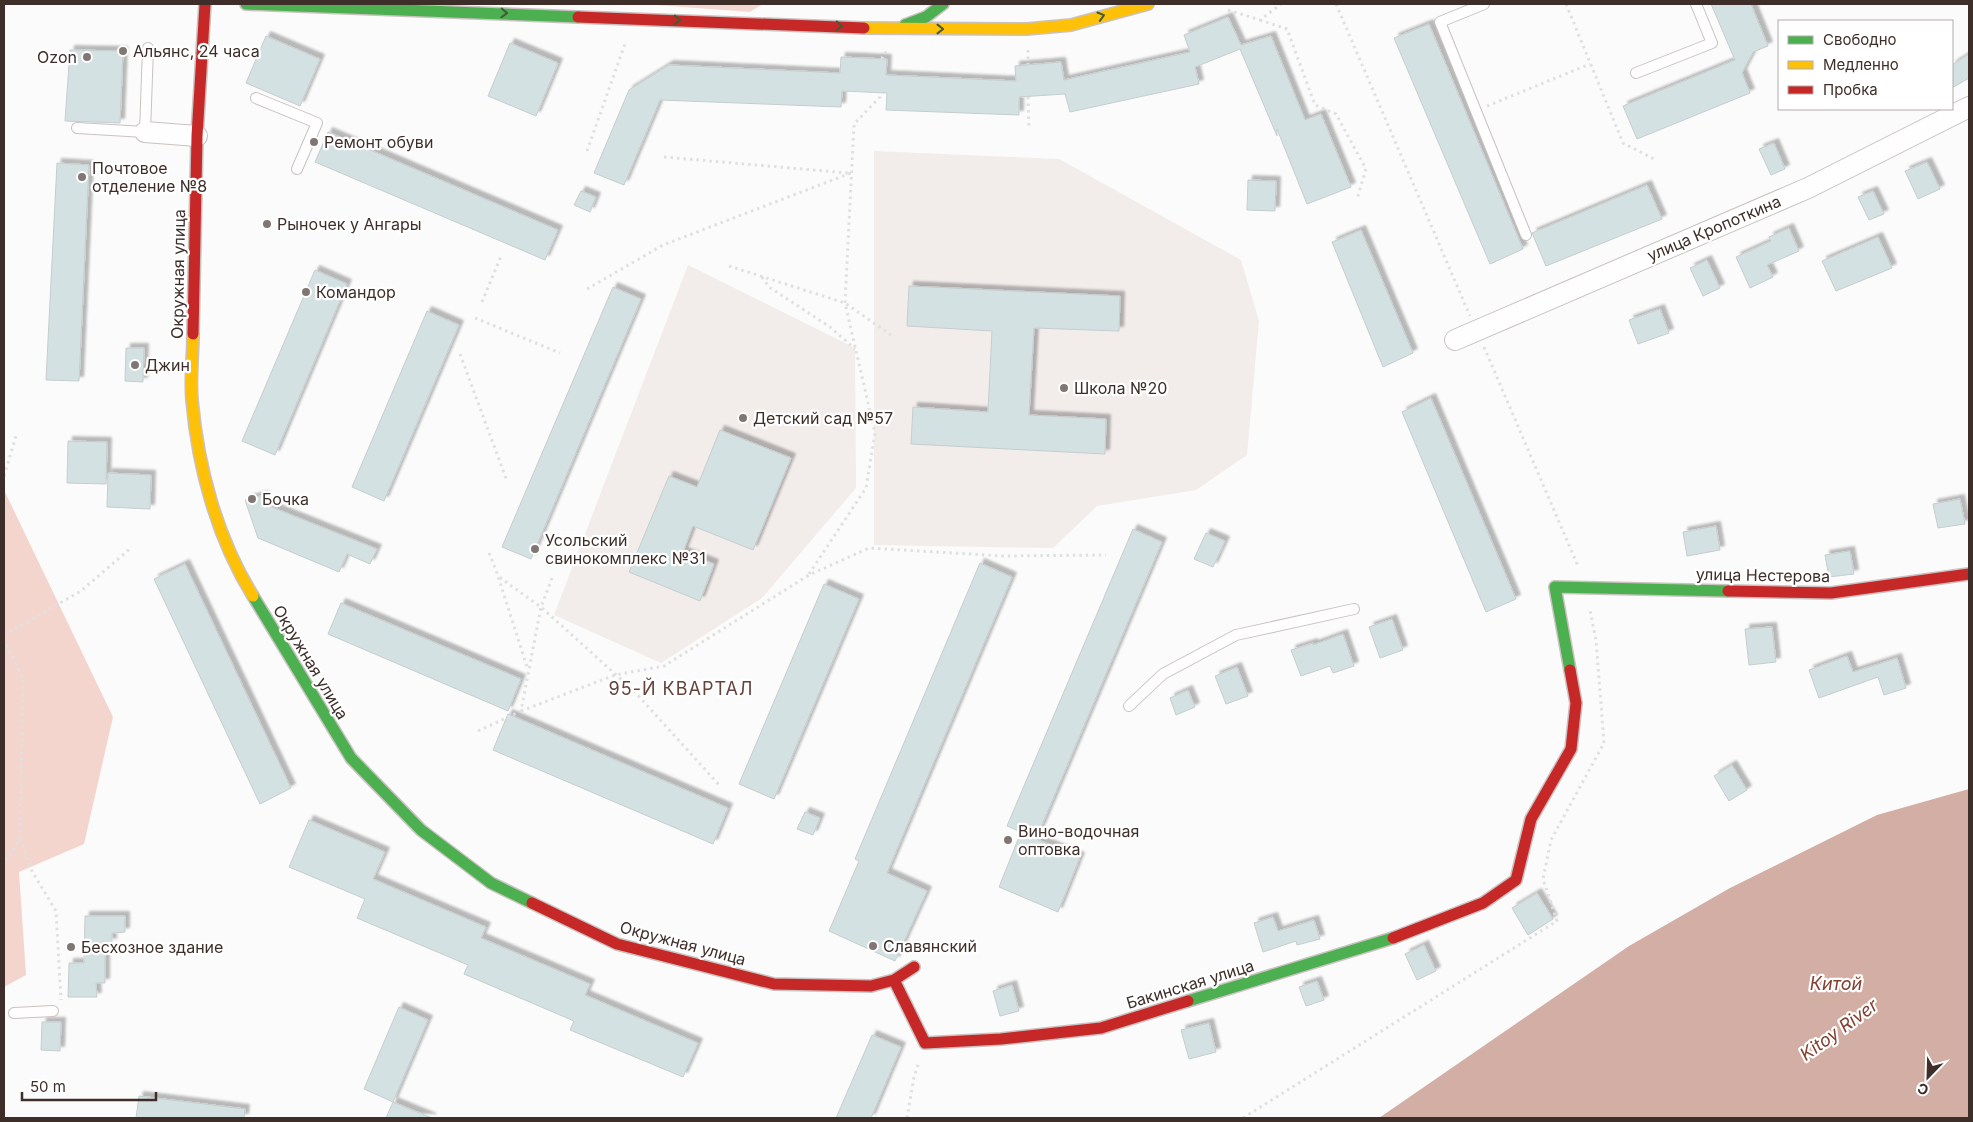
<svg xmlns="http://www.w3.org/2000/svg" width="1973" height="1122" viewBox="0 0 1973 1122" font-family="Inter,sans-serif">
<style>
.built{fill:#f2eceb}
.green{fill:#f4d9d2}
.forest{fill:#f3d5cd}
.water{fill:#d2aea5}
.building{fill:#d4e1e3;stroke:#c5cdcd;filter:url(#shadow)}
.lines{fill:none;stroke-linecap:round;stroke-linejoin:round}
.lane-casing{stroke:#c9c2c0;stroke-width:12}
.street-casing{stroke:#c9c2c0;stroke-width:22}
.fast-casing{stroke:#c9c2c0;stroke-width:14}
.slow-casing{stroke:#c9c2c0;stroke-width:14}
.jam-casing{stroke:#c9c2c0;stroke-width:14}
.path{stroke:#e1e0e0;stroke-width:3;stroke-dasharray:2.5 4;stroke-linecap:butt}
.lane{stroke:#fefefe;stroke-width:10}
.street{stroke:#fefefe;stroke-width:20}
.fast{stroke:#4caf50;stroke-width:11}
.slow{stroke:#ffc107;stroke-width:11}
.jam{stroke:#c62828;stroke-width:11}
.oneway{stroke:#425b37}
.poi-dot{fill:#807673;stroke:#fff;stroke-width:2}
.labels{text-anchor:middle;stroke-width:4.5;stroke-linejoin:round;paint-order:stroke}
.poi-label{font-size:16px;fill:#3d2e2a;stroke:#fff;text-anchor:start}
.street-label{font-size:16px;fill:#3d2e2a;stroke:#fff}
.neighbourhood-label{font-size:18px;letter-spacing:1px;fill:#63433c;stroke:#fff}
.water-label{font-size:18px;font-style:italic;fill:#83402f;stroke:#fff}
</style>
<defs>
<filter id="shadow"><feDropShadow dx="4.5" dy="-4.5" stdDeviation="1" flood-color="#0004"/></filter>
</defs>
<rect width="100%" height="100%" fill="#fbfbfb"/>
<path class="built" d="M874,151l185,8 182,101 18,61 -12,134 -51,35 -99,16 -44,42 -179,-3z
M688,265l167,83 1,140 -94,110 -101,65 -107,-48z"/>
<path class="green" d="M642,4h121l-13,8z"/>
<path class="forest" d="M4,490l109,227 -29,127 -65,28 7,103 -22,12z"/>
<path class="water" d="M1969,789v329h-590l250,-172 101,-58 147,-73z"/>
<path class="building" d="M1711,4h40l17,42 -15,6 -11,21 8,20 -113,46 -14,-33 112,-46z
M1228,17l13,28 30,-9 34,84 16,-6 30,73 -44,17 -30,-75v7l-37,-87 -45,18 4,17 -129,28 -5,-18 -46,3v18l-133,-5 1,-17 -45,-2 -1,16 -181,-7 -36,85 -30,-12 35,-83 40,-25 171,8 1,-16 46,2 -1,16 130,6 -1,-15 46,-4 3,18 126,-28 -6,-17z
M1429,24l94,225 -33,15 -96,-226z
M266,36l54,23 -20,47 -54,-23z
M510,43l48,20 -22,53 -48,-20z
M70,50l53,1 -3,72 -55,-2z
M1969,54v24l-17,10v-23z
M328,132l230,98 -13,30 -230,-98z
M1774,143l11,26 -14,6 -12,-26z
M1927,162l13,27 -22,10 -13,-28z
M57,163l32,2 -10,216 -33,-1z
M1248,180l28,1 -1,30 -28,-1z
M1647,185l15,34 -116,47 -14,-33z
M581,191l15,6 -6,15 -16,-7z
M1873,191l11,23 -15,6 -11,-23z
M1789,228l10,23 -32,14 6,12 -23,11 -14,-31 35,-16 -2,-4z
M1361,230l52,123 -30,14 -51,-125z
M1878,237l14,31 -56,23 -14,-30z
M1707,260l13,28 -17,8 -13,-28z
M315,270l32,14 -72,171 -33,-14z
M909,286l211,10 -1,35 -85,-3 -5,87 77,4 -1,35 -194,-10 2,-37 75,5 4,-81 -85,-5z
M613,287l28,12 -110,260 -29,-12z
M1660,309l9,24 -31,11 -9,-24z
M427,311l32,14 -75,176 -32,-14z
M126,348h18l-1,34 -18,-1z
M1431,398l85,201 -30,13 -84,-200z
M720,430l71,28 -38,92 -60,-24 -10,26 31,12 -14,37 -71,-29 40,-96 28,11z
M68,441l39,1 -1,42 -39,-1z
M108,473l43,2 -1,34 -43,-2z
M264,495v9l113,45 -7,15 -23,-10 -8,18 -81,-34 -13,-38z
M1960,499l5,25 -27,4 -5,-24z
M1716,526l4,24 -33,6 -4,-24z
M1133,529l29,13 -126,297 44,18 -22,55 -59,-25 22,-55 -14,-6z
M1206,533l19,8 -12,26 -19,-8z
M1850,551l4,23 -25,3 -4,-22z
M980,563l32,14 -125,296 40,18 -32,70 -66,-30 30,-70 -4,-2z
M185,564l106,224 -31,16 -106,-225z
M824,584l35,15 -85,200 -35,-15z
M341,603l180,76 -13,32 -180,-77z
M1392,619l11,31 -23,8 -11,-31z
M1772,627l4,35 -27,3 -4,-36z
M1343,634l11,32 -21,7 -3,-7 -29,10 -10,-26 22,-7v2z
M1847,656l6,16 44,-14 9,30 -22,7 -6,-18 -59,21 -10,-28z
M1237,667l11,29 -22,8 -11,-28z
M1188,690l7,17 -19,8 -6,-17z
M508,714l220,94 -15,36 -220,-94z
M1732,765l15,25 -18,11 -15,-25z
M805,812l15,6 -7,17 -16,-6z
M309,820l76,32 -12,27 113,48 -5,11 109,46 -5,11 113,48 -15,34 -113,-47 4,-9 -110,-47 4,-9 -111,-47 8,-19 -76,-32z
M1537,893l16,26 -25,16 -16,-27z
M85,916h40v16l-13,1v10l-7,-1v41h-9l1,14h-29l1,-34h15z
M1273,917l5,14 36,-11 6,19 -23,6 -1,-4 -33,11 -9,-29z
M1424,945l12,26 -19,9 -12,-26z
M1317,981l7,19 -18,6 -7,-19z
M1012,985l7,26 -19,5 -7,-25z
M399,1007l29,13 -35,82 39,16h-46l7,-16 -29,-13z
M42,1022h19l-1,29 -19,-1z
M1209,1023l7,29 -27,7 -8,-29z
M872,1035l29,12 -30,71h-35z
M139,1096l106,13 -1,9h-108z"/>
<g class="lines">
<defs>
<path id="lane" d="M1484,4l-44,18 86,213
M1636,73l76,-30 -16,-39
M256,98l61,25 -20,46
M77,128l68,4 3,-84
M1129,706l34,-32 73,-39 118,-26
M14,1013l39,-2"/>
<path id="street" d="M145,132l52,4
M1455,340l353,-152 161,-81"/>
<path id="fast" d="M246,4l332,13
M905,25l21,-8 17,-13
M253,596l98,162 70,72 70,53 41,20
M1570,670l-15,-83 173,4
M1188,1001l205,-63"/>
<path id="slow" d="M864,28l163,1 44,-4 77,-21
M193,334c0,22 -3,44 -1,66 6,68 25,138 61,196"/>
<path id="jam" d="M578,17l286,11
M193,334l4,-198 8,-132
M1728,591l103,2 138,-19
M532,903l85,41 157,40 97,2 23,-6 20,-13
M1393,938l90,-35 33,-23 15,-61 40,-70 5,-46 -6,-33
M894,980l31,63 76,-4 100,-11 87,-27"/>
</defs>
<use href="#lane" class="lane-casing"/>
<use href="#street" class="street-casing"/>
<use href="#fast" class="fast-casing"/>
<use href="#slow" class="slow-casing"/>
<use href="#jam" class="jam-casing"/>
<path class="path" d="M1336,4l134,312
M1566,4l57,139 31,16
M1228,10l32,10 21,-16
M1260,20l27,9 28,76 21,9 30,55 -9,30
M1028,50v14
M882,59l1,-4 4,-4
M1028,97l1,32
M1487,106l103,-42
M587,151l39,-110
M664,157l184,16
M729,266l116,37 49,34
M762,277l7,10 61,40 25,22
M587,289l76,-44 188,-72
M482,302l20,-48
M475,318l85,35
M1484,347l94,219
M460,354l47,127
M4,476l13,-43
M489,553l8,20 31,97
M809,574l57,-86 9,-55 -30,-130 9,-179 26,-27v-4
M552,578l-11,29 93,84 86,95
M4,635l77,-44 51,-44
M4,639l19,40 -3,160 -16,24
M521,711l94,-36 49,-9 145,-91 60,-27 134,8 103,-1
M478,731l43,-20 20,-104 -42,-30
M20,839l12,32 24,40 5,89
M907,1118l7,-41 5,-15
M1243,1118l314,-197 -14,-42 8,-39 53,-97 -8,-103 -6,-30"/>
<use href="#lane" class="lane"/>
<use href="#street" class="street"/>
<use href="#fast" class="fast"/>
<use href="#slow" class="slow"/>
<use href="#jam" class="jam"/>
</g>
<defs><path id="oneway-chevron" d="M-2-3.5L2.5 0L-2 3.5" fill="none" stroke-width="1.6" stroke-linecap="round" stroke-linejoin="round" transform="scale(1.25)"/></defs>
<g class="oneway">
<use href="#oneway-chevron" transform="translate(504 13) rotate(2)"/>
<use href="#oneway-chevron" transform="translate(1101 16) rotate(-16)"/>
<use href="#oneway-chevron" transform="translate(677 20) rotate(2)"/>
<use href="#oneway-chevron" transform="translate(839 26) rotate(3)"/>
<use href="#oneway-chevron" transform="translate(940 29)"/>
</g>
<g class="poi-dot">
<circle cx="123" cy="51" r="5"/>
<circle cx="87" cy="57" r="5"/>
<circle cx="314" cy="142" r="5"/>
<circle cx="82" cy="177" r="5"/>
<circle cx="267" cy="224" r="5"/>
<circle cx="306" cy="292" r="5"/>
<circle cx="135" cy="365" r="5"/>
<circle cx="1064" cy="388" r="5"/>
<circle cx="743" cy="418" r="5"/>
<circle cx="252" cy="499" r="5"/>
<circle cx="535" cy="549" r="5"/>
<circle cx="1008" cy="840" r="5"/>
<circle cx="873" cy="946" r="5"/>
<circle cx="71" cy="947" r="5"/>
</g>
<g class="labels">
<g class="poi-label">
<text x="133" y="57">Альянс, 24 часа</text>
<text x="77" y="63" text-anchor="end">Ozon</text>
<text x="324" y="148">Ремонт обуви</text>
<text x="92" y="174">Почтовое<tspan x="92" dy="18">отделение №8</tspan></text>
<text x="277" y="230">Рыночек у Ангары</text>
<text x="316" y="298">Командор</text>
<text x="145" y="371">Джин</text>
<text x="1074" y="394">Школа №20</text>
<text x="753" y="424">Детский сад №57</text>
<text x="262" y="505">Бочка</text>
<text x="545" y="546">Усольский<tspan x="545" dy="18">свинокомплекс №31</tspan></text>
<text x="1018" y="837">Вино-водочная<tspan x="1018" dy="18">оптовка</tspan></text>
<text x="883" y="952">Славянский</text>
<text x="81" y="953">Бесхозное здание</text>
</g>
<g class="street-label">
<text transform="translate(1714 228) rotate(-23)" y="6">улица Кропоткина</text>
<text transform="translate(178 274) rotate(-89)" y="6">Окружная улица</text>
<text transform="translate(1763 575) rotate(1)" y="6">улица Нестерова</text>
<text transform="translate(311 662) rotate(59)" y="6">Окружная улица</text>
<text transform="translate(683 943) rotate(15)" y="6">Окружная улица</text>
<text transform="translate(1190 984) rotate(-17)" y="6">Бакинская улица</text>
</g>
<g class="neighbourhood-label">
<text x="681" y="695">95-Й КВАРТАЛ</text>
</g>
<g class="water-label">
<text x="1836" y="990">Китой</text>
<text transform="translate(1839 1030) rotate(-36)" y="6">Kitoy River</text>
</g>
</g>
<rect width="1973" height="1122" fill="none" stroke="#3d2e2a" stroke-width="10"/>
<rect x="1778" y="20" width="175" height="90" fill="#ffffff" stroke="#b1abaa"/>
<rect x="1788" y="36" width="25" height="8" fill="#4caf50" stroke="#b1abaa"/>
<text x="1823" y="45" font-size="15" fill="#3d2e2a">Свободно</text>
<rect x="1788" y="61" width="25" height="8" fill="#ffc107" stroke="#b1abaa"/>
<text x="1823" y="70" font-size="15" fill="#3d2e2a">Медленно</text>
<rect x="1788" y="86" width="25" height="8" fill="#c62828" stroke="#b1abaa"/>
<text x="1823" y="95" font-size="15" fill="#3d2e2a">Пробка</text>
<g transform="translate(1928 1077) rotate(203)" stroke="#ffffff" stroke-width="4" paint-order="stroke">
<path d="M0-4L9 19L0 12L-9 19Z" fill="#3d2e2a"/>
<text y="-8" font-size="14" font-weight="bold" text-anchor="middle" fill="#3d2e2a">С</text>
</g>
<path d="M22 1092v8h134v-8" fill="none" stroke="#3d2e2a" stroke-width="2.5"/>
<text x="30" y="1092" font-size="15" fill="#3d2e2a" stroke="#ffffff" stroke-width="4" paint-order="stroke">50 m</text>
</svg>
